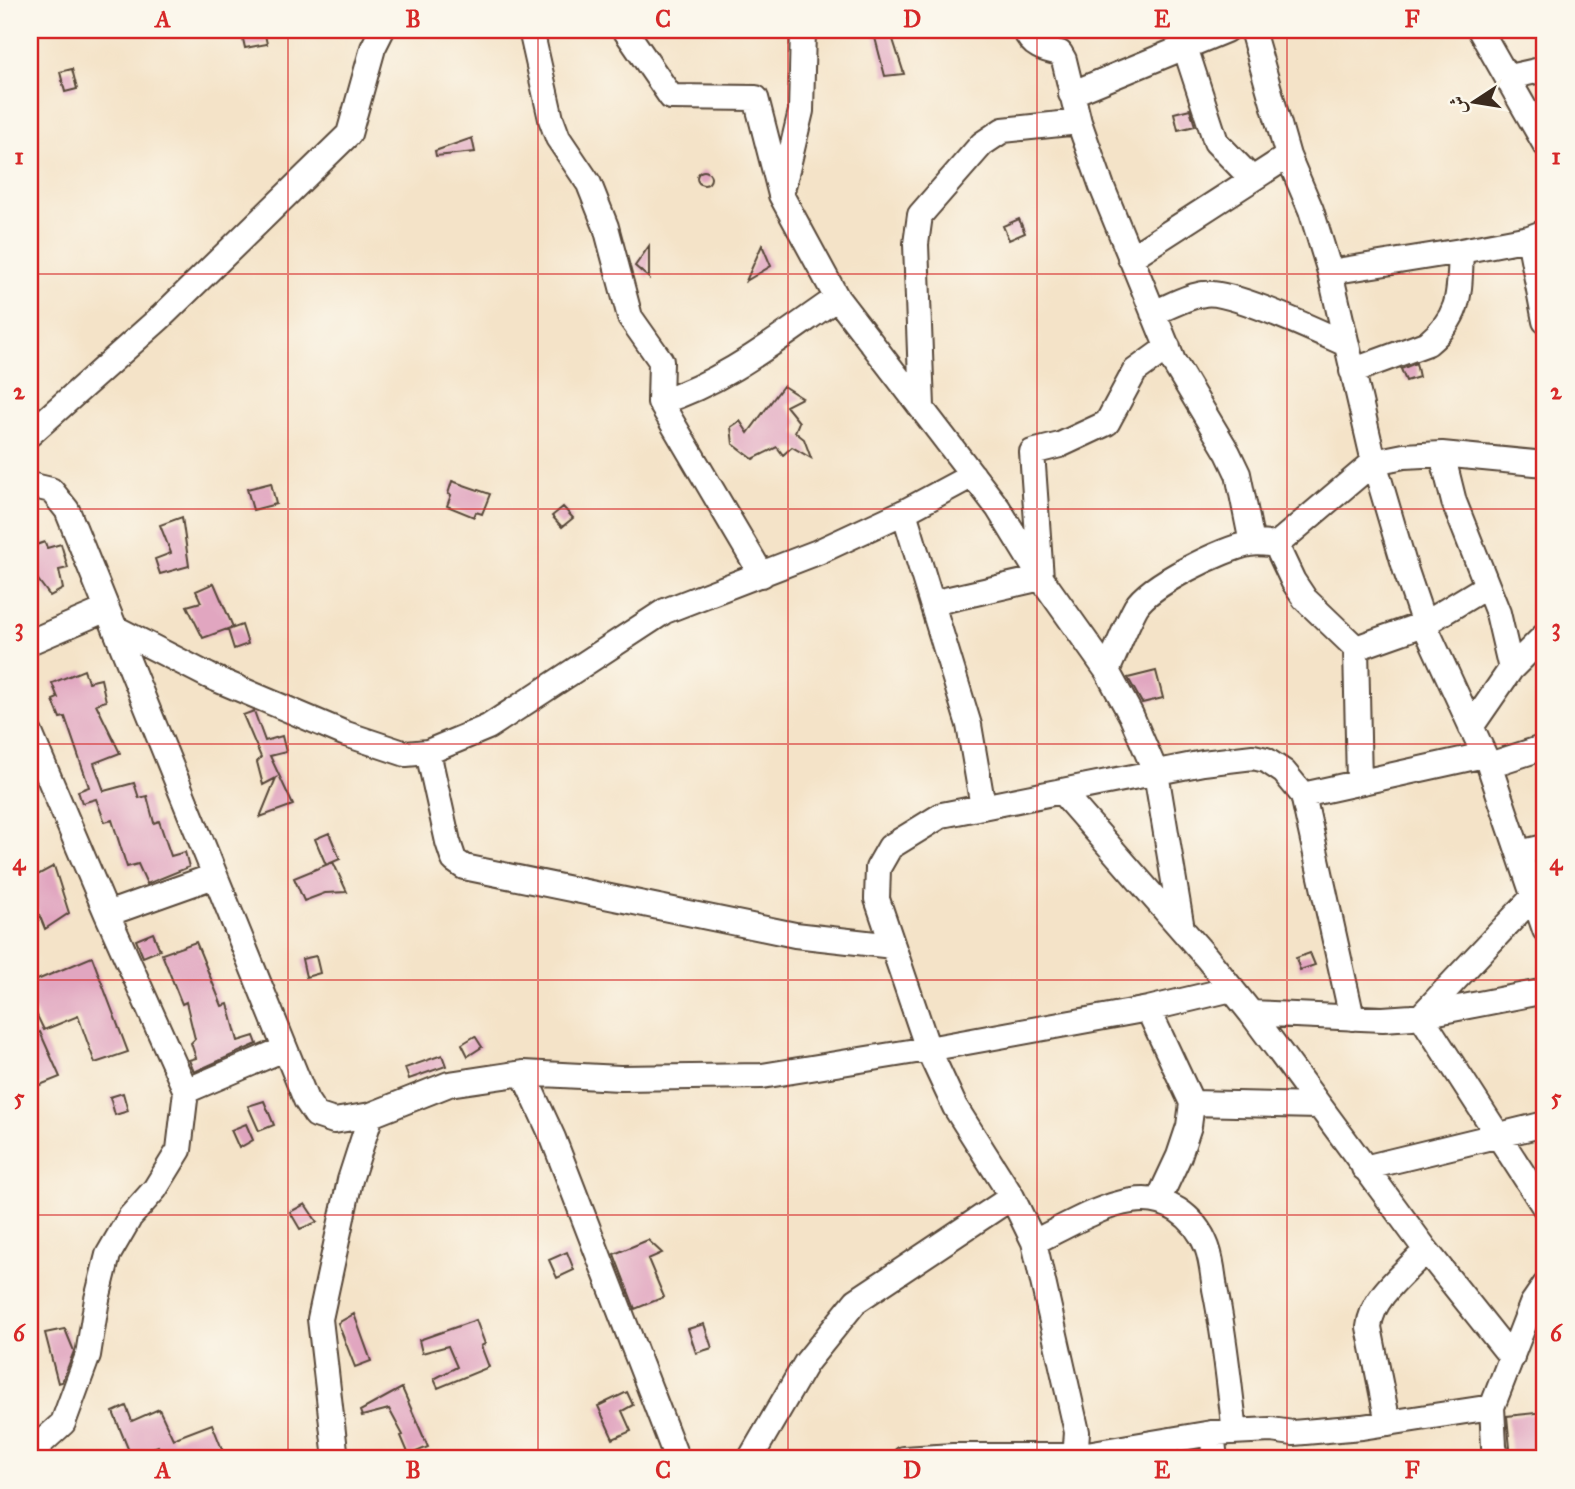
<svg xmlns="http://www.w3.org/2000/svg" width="1575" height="1489" viewBox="0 0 1575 1489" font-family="'IM FELL Great Primer',Amiri,serif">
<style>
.building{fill:#e1a6c0}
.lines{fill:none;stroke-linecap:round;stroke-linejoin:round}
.minor-casing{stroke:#574638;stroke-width:28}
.minor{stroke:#fff;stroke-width:24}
.grid{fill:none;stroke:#d62828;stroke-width:2;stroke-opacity:0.55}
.neatline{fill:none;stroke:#d62828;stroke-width:2.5}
.grid-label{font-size:23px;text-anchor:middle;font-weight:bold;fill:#d62828}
</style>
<rect width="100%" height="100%" fill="#fbf7ec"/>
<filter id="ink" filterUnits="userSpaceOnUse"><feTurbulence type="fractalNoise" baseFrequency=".0143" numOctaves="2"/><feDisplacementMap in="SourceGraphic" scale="14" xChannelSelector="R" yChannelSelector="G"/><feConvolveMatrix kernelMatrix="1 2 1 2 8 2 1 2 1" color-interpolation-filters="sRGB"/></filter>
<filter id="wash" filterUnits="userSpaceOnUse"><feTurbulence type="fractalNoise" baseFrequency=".00686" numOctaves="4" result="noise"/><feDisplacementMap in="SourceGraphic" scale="28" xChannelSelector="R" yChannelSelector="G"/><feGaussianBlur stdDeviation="1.57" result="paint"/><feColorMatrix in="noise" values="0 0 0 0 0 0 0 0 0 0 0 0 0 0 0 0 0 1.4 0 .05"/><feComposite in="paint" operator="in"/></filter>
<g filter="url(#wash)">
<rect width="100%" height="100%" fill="#f4e3c8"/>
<g id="blocks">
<path class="building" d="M241,30h23l3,14 -22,4z
M873,30h17l14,44 -19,2z
M72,69l5,20 -12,3 -5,-20z
M1190,109l5,17 -17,4 -4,-17z
M472,138l3,14 -39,4 -1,-5z
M697 178a7 7 0 1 1 14 0a7 7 0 1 1-14 0Z
M1019,219l6,14 -16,7 -6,-14z
M762,245l9,21 -25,15z
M649,246v32l-14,-12z
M1416,363l3,14 -13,4 -5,-12z
M783,386l19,12 -16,8 13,16 -4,10 9,7 7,19 -19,-11 -9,8 -6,-8 -24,12 -20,-15 -2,-17 9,-6 8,12z
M452,481l38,13 -8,20 -6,-2 -2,5 -27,-11 4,-11 -3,-1z
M271,483l5,21 -23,6 -6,-21z
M563,507l10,11 -11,9 -10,-11z
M182,517l7,49 -29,8 -5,-15 16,-6 -11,-28z
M45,542l2,6 14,-4 7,24 -9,2 4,19 -13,7 -20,-27v-13l3,-1 -3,-8z
M214,583l19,44 -30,11 -16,-32 14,-4 -5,-11z
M242,625l6,19 -14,5 -6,-19z
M84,670l4,12 13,-3 5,22 -10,3 24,49 -26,10 10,28 30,-8 5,15 8,-2 7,27 5,-2 12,35 14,-4 4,15 -42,17 -9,-20 -11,3 -15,-47 -7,2 -9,-23 -14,4 -4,-12 11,-4 -24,-70 -5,1 -7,-18 5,-2 -6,-15z
M1156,671l7,27 -21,5 -14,-25z
M254,711l11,30 17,-5 4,16 -16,4 23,49 -33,12 16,-39 -13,7 -6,-23 4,-5 -18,-42z
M329,833l11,26 -14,6 -11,-26z
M333,862l14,30 -22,1 -21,8 -10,-23z
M54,866l15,47 -24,16 -15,-37v-13z
M153,933l7,17 -17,7 -7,-17z
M196,942l26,64 6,-2 10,37 16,-5 3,8 -63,28 -5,-12 7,-2 -5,-15 4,-4 -9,-37 -4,2 -20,-50z
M1310,953l5,12 -15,5 -4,-12z
M316,956l4,17 -14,4 -4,-18z
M92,957l36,95 -33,11 -17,-47 -34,14 -14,-29v-18z
M40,1032l20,45 -30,12v-53z
M475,1036l7,11 -14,9 -6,-12z
M442,1055l4,11 -37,13 -4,-11z
M123,1093l5,18 -13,4 -5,-18z
M264,1101l10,24 -15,6 -11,-25z
M246,1124l7,16 -14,8 -8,-18z
M305,1204l12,18 -17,7 -10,-17z
M648,1240l14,13 -14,6 16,38 -29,12 -21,-55z
M567,1252l7,18 -17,8 -8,-18z
M354,1314l17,47 -16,6 -17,-44z
M476,1320l9,24 -4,2 8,21 -51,21 -4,-9 23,-12 -9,-21 -26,7 -3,-13z
M704,1324l8,24 -16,5 -8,-24z
M65,1329l9,22 -12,31 -4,1 -13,-50z
M402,1388l26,59 -19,8 -8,-19 2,-1 -14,-26 -27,7 -2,-5z
M627,1392l6,13 -11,6 9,20 -18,8 -15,-33z
M126,1406l6,15 27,-12 14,30 39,-15 14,35h-40l-2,-5 -13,5h-8l-5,-13 -27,10 -18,-44z
M1545,1412v47h-34l-4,-43z"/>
</g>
</g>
<g filter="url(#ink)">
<use href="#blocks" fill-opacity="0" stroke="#574638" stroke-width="2"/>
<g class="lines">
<defs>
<path id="minor" d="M531,30l20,89 7,19 31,46 17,43 24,90 31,44 -1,41 102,173
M625,30l46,67 85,1 25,97 56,103 161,210 43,70 66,93
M1025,30c6,16 19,20 35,23l4,7 15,62 23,65 71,174 55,92 10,21 14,69
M1252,30l36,126 23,54 19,62 44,190 32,109 18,53 65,141 56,165
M1480,30l65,114
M1185,47l31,95 36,37
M1509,77l36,-8
M1071,94l155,-64
M782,191l19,-80 2,-81
M1529,238l16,83
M1130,258l158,-102
M1330,272l131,-21 68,-13 16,-6
M1153,313c16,-6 34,-17 51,-19 25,-5 115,38 142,50
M1352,371l76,-28c34,-28 31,-51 33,-92
M660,402c66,-20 121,-66 177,-104
M922,407l-6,-163 4,-29 62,-71 21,-14 76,-8
M30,434l131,-117 188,-183 24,-86 9,-18
M1442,454l12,48 44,111 13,56
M30,485l21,5 16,20 239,590 10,15 18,6 37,-6 78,-31 74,-11 30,65 124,321
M904,512l65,213 14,82
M1276,545l17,36 12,18 51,49 3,134
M932,603l109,-25 -9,-126 28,-7 47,-22 28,-52 33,-24
M115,628l94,48 137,58 60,20 22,-2 60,-25 177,-116 153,-59 86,-40 69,-37
M30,642l77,-33
M1356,648l68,-24 63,-38
M1471,727l40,-58 34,-34
M30,733l77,181 79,177 -7,59 -24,39 -25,28 -22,38 -11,44 -9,56 -25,68 -33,30
M428,752l20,90 6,18 10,7 331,68 98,11
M1489,765l56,-18
M1061,791l146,167 44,55 175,237 86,108
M1303,795l181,-40
M1519,853l26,-6
M1534,896l-113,120 124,192
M107,914l107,-38
M1182,929l-26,-156 -25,-58 -24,-44c10,-21 18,-44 29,-64 14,-23 87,-58 113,-63 9,-2 19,0 27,1l98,-83 30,-6 38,-2 103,10
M1148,1009l44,94 -3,23 -10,30 -21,45
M1251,1013l132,6 29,-2 133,-26
M523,1073l97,5 142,-2 166,-27 220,-40 84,-20
M186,1091l98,-42
M1192,1103l127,3
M1364,1168l181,-44
M1034,1242c31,-15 64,-36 98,-41 34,-6 63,15 75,46 5,13 6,29 8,42 10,48 14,95 20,143
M1388,1423l-19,-96c3,-31 37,-55 57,-77
M1212,1433l3,26
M336,1459l-16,-140 30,-139 21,-65
M750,1459l56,-96 50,-62 156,-104
M904,1459l49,-3h122l137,-23 59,-3 22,3 69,-6 130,-20
M1075,1459l2,-27 -43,-190 -22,-45 -57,-90 -27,-58 -51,-150 1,-31 12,-21 52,-32 261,-52 50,-6 13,3 18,12 19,23 49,223
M1497,1459l-3,-13 -2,-39 40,-103 13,-19"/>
</defs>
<use href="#minor" class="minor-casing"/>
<use href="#minor" class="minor"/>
</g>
</g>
<path class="grid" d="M288,30v1429M538,30v1429M788,30v1429M1037,30v1429M1287,30v1429M30,274h1515M30,509h1515M30,744h1515M30,980h1515M30,1215h1515"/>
<rect width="1575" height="1489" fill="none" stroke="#fbf7ec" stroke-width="77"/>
<g transform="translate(1474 102) rotate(258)" stroke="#fbf7ec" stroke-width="5" paint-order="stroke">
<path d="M0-5L12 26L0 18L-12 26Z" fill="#3b2a1e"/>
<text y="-10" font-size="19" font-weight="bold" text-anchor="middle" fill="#3b2a1e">ش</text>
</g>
<rect x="38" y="38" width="1498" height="1412" class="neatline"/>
<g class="grid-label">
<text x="163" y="27">A</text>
<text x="413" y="27">B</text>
<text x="663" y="27">C</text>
<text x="912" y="27">D</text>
<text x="1162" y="27">E</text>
<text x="1412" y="27">F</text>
<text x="19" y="164">1</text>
<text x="1556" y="164">1</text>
<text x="19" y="399">2</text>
<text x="1556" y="399">2</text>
<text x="19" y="635">3</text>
<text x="1556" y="635">3</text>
<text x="19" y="870">4</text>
<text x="1556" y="870">4</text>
<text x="19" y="1105">5</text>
<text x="1556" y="1105">5</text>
<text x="19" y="1341">6</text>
<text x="1556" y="1341">6</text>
<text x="163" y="1478">A</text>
<text x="413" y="1478">B</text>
<text x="663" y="1478">C</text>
<text x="912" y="1478">D</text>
<text x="1162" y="1478">E</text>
<text x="1412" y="1478">F</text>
</g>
</svg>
